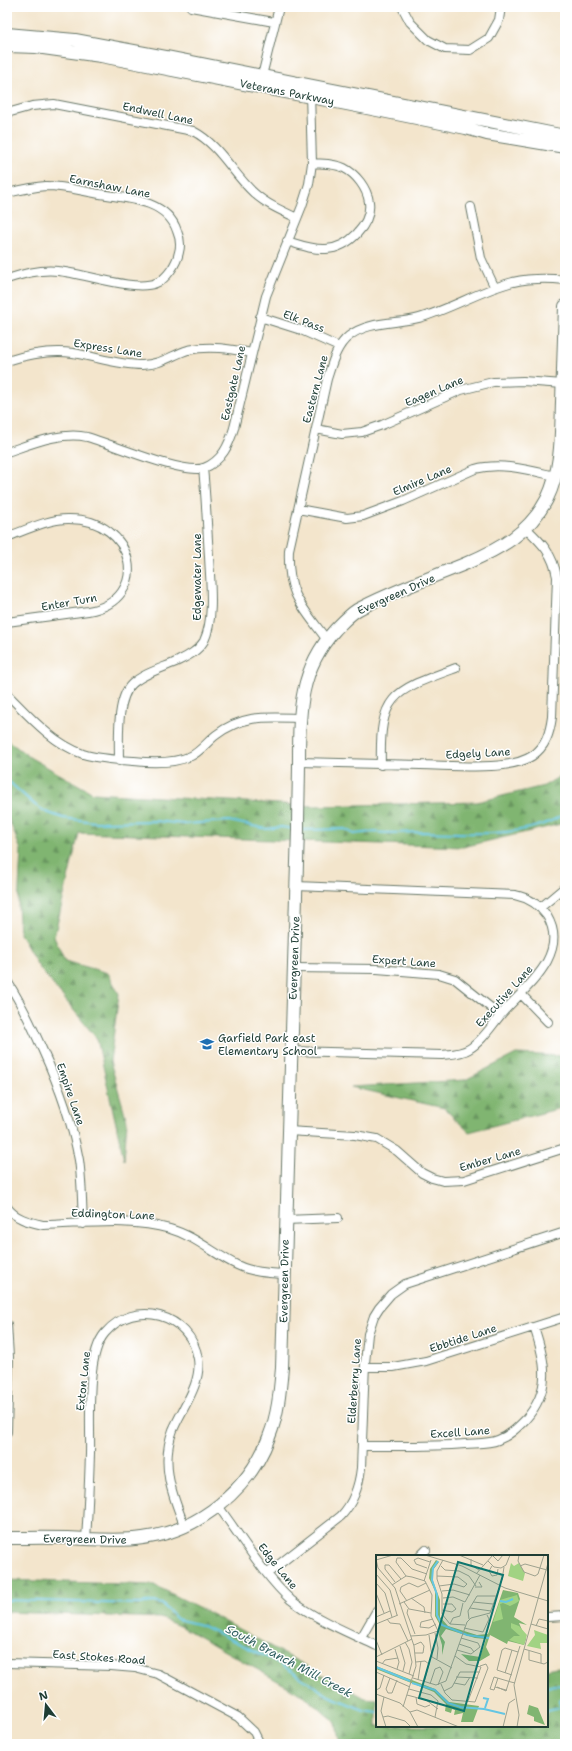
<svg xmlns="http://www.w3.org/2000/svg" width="572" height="1751" viewBox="0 0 572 1751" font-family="'Shantell Sans',sans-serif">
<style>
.forest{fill:url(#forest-firs);stroke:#507952}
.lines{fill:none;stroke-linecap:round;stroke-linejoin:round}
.stream{stroke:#65c6e3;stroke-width:2}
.street-casing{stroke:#697869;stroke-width:10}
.secondary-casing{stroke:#697869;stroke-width:14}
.street{stroke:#fff;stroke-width:8}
.secondary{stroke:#fff;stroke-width:12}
.labels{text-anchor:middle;stroke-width:3;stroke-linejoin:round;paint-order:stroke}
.street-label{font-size:11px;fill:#1f3d34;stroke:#fff}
.poi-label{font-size:11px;fill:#1f3d34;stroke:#fff;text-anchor:start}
.water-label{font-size:12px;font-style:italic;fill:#305f60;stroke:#fff}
.inset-river{fill:none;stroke:#65c6e3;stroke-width:2}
.inset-road{fill:none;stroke:#9ea28f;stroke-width:1}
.view{fill:#0f766e;fill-opacity:0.15;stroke:#0f766e;stroke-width:2}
.inset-edge{fill:none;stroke:#1f3d34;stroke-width:2}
</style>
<defs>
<pattern id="forest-firs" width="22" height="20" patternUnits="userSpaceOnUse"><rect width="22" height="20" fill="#80b571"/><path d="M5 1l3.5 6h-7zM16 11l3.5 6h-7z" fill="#68945e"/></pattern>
</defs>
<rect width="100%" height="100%" fill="#fff"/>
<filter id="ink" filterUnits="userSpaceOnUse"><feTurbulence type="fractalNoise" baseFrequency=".025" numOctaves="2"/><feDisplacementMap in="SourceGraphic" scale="8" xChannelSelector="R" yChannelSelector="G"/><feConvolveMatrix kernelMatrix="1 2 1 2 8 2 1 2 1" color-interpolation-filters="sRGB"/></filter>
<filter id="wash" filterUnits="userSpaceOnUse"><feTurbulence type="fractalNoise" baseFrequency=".012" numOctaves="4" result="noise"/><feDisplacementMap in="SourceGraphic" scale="16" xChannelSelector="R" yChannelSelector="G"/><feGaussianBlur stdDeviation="0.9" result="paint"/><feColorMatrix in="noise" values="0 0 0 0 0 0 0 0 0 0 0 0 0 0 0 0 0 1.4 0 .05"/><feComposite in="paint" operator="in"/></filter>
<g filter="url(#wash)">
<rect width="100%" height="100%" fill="#f3e5cc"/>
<path class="forest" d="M7,740l24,18 62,35 221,13 163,-4 67,-16 21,-13v50l-102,24 -384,-14 -25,104 11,24 43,12 11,21 -9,67 17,60 -3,39 -27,-121 -59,-73 -18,-32 -2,-27 3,-57 -14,-35z
M516,1054l49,2v51l-96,25 -25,-24 -93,-21 114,-7z
M7,1580l147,5 48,24 163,89 12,1v27h170v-57l9,-2 9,1v76h-225l-4,-21 -30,-26 -122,-69 -24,-10 -153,-6z"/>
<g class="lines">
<path class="stream" d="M7,780l28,25 11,7 17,6 32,4 61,-1 28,3 45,-3 38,8 14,-2 13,2
M302,830l43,-1 9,5 18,-2c17,2 35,0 52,0 42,1 105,7 141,-19
M7,1600l132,4 15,-2 8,2 15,15 24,6 78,38 50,33 35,14 13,2
M547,1687l7,-2 11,1
M564,1706l-3,-2 -1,-4 5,-5
M547,1710l18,-4"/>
</g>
</g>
<g filter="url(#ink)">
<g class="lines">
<defs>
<path id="street" d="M191,7l83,15
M402,7l8,15 18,18 17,9 25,1 19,-12 10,-18 2,-13
M261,80l18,-73
M7,113l25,-7 22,-2 139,27c27,14 39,42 61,62 12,11 28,18 43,25
M7,193c13,-3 26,-6 39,-7 18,0 36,5 54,8 27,4 67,6 77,37 3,7 4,14 2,21 -2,11 -12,27 -23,31 -22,9 -73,-10 -98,-12 -18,-2 -35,3 -51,8
M471,207l10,51 14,30
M287,241c13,4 26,9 39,8 22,-1 46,-24 43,-47 -2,-14 -13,-28 -25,-34 -10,-5 -22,-4 -32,-5
M260,317l41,13 38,17
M7,361c22,-7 43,-11 66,-8 23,4 46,12 69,12 18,0 30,-10 46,-15 22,-5 43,-1 64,3
M316,429l26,5 20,-2 20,-7 79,-35 32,-8 30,-1 40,3
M7,452c24,-8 55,-21 80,-15 25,7 96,38 117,31 18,-7 25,-23 30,-40l32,-132 36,-90 7,-22 3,-21 -2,-70
M298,509l49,9 16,-2 40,-15 72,-32c26,-7 54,1 80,7
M7,537c19,-7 41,-18 61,-18 68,-1 85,81 20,92l-81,11
M327,640c-25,-34 -40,-45 -38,-90l38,-171c5,-15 9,-33 22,-43 19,-15 47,-12 70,-18 32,-9 62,-28 94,-36 18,-4 34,-4 52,-2
M7,694c22,22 45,49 76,60 16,5 34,6 51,7 18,2 39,3 57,-5 9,-4 17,-15 25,-21 28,-21 51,-18 84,-17
M119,761c0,-21 -3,-62 13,-77 12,-11 31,-16 46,-23 10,-5 20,-10 26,-20 11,-23 6,-60 5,-85 -2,-29 -3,-59 -6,-88
M299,762c41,1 81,2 122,3 28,0 87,7 111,-9 14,-9 18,-24 20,-39l5,-140c-4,-23 -15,-34 -31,-49
M381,765c-2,-71 12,-74 75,-97
M540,908l25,-21
M293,968l84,1 62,5 16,5 45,36
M7,981c15,23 25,45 36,70 16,35 29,71 36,109 3,21 3,43 4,64
M521,994l27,28
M291,1051l151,4c9,-1 19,-1 27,-6 14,-8 24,-26 35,-38 22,-24 66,-57 43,-95 -8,-12 -18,-18 -32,-21l-219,-9
M288,1131l67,4 22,4 20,12 25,22 10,5 11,3 21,-1 101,-32
M7,1207c8,12 23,15 36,18 41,-1 87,-8 127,4 25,7 44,25 67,36 14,7 31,8 47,9
M285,1220l53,-2
M7,1324l2,33 -2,75
M365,1367h28l33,-6 139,-44
M362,1446c34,0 68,1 103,-2 11,-1 23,0 33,-4 11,-4 19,-12 27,-20 27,-30 21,-58 9,-93
M218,1506c22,29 46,70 73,94 22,18 60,34 86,46
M86,1539c2,-28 3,-57 4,-85 1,-31 -5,-98 15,-121 30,-35 86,-19 93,26 4,25 -16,49 -25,71 -13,34 -1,65 12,97
M420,1556l6,-6
M268,1573l73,-57c13,-14 18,-30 20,-48l4,-105 3,-29 6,-18 5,-8 12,-14 14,-10 160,-52
M547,1617l18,-1
M361,1638l16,-28
M7,1663l104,3 24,2 23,6 80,43 16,15 6,12"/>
<path id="secondary" d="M7,34l68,6 96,18 394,78
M7,46l29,1 65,9 276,54 89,18 21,6 78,13
M7,1538c26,0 53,-1 79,1 19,1 38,2 57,-1 56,-7 107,-49 126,-101 9,-22 11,-46 13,-69l16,-539c0,-23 1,-46 1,-69 0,-50 1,-91 36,-130 7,-7 14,-15 22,-20 35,-19 74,-32 110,-47 33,-14 63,-31 80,-64 15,-31 14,-65 15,-97 1,-32 2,-64 3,-96"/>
</defs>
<use href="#street" class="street-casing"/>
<use href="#secondary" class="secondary-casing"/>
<use href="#street" class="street"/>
<use href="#secondary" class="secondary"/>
</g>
</g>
<defs>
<symbol id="school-bare" viewBox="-9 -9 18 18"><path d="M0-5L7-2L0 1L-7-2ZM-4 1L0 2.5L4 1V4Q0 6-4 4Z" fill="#1f6fb2" stroke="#fff" stroke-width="2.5" paint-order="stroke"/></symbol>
</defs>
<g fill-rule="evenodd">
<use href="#school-bare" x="197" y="1034" width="20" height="20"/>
</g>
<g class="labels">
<g class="street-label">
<text transform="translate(287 92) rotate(11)" y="4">Veterans Parkway</text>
<text transform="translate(158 113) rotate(12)" y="4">Endwell Lane</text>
<text transform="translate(110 186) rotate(11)" y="4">Earnshaw Lane</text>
<text transform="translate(304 321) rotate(21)" y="4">Elk Pass</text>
<text transform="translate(108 348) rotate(9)" y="4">Express Lane</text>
<text transform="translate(233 383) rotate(-77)" y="4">Eastgate Lane</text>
<text transform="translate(315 389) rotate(-75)" y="4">Eastern Lane</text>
<text transform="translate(434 391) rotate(-23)" y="4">Eagen Lane</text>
<text transform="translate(422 480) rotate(-23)" y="4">Elmire Lane</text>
<text transform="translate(197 577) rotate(-90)" y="4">Edgewater Lane</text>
<text transform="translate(396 594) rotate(-24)" y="4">Evergreen Drive</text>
<text transform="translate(69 602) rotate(-10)" y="4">Enter Turn</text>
<text transform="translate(478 753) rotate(-3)" y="4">Edgely Lane</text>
<text transform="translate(294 958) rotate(-88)" y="4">Evergreen Drive</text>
<text transform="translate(404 961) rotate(4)" y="4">Expert Lane</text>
<text transform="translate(504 996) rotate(-48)" y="4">Executive Lane</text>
<text transform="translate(71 1094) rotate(71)" y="4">Empire Lane</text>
<text transform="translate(490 1159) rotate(-16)" y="4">Ember Lane</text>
<text transform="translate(113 1214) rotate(2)" y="4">Eddington Lane</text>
<text transform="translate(284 1281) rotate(-89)" y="4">Evergreen Drive</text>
<text transform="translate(463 1338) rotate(-18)" y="4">Ebbtide Lane</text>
<text transform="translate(83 1381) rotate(-84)" y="4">Exton Lane</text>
<text transform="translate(354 1381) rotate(-86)" y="4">Elderberry Lane</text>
<text transform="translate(460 1432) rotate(-4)" y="4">Excell Lane</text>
<text transform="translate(85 1539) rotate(1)" y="4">Evergreen Drive</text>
<text transform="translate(278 1566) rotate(51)" y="4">Edge Lane</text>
<text transform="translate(99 1657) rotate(4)" y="4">East Stokes Road</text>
</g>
<g class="poi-label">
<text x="218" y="1042">Garfield Park east<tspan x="218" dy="13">Elementary School</tspan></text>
</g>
<g class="water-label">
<text transform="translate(289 1661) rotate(28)" y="4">South Branch Mill Creek</text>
</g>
</g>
<g transform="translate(376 1555)">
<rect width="172" height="172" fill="#f3e5cc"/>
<path d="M135,8l3,3 5,-3 6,10 -2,8 -15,-5zM158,75l14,5 -1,8h-7l1,6 -14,-3 8,-11z" fill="#a1d383"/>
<path d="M60,5l3,2 -6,8v11l7,19v17l8,9 29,9 11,-1 15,-44 15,3 2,6 -6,18 13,8 -8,-2 7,16 -2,6 -16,-4 -1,3 -17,-9 -4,12 4,8 -10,6h-11l-8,-7 19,3 6,-18 -11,-1 -29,-9 -5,7 4,6 -3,13v-10l-3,-10 1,-10 -5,-9v-25l-6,-13 1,-9zM0,111l59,23 14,13 30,4 -6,16h-12l2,-9 -9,2 1,-5 -3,-1 -1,4 -6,-2 1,-7 -12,-12 -58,-23zM153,150l9,3 7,17 -11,-4v-4l-7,-3z" fill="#80b571"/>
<path d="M141,40l2,6 -3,2 -6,3 -7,-3 -3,1 3,15 -10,3 7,-22zM135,68l8,3 8,9 -3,10 -15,-5 5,-4h6l-9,-8z" fill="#a1d383"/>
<path class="inset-river" d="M62,6l-5,7 -1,12 5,15v20l5,10 25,10 22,3M124,46l6,1 7,-3M0,112l34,14M36,128l23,7 13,13 16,5M107,143l5,1 -3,9M83,152l25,2 21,5"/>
<path class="inset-road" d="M49,0l37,11 43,22 43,13M83,0l24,10M143,0l-1,6 6,11 11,4 3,-2 6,-19M117,1l5,5 5,-6M0,4l2,9 17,20 19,58 2,20 -13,41M95,4v6l8,5M0,5l17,-5M67,5l-6,11v8l5,15v20l8,10 15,1M112,6l6,6 7,1 5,-3 4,-10M65,11l4,4 14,1 10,5 7,10M116,11l-3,5 3,5 5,-1 1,-6M144,11l5,-2 22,6M51,13l-11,-4 -2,-4 4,-2 12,4M0,19l14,16 7,25M100,19l17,-19M30,21l-10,-14 1,-4h4l11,11 15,5M61,21l21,1 9,7 -3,3 -10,-3 -15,2M126,25l2,-13M48,26l7,-21M19,27l-10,-13v-4h4l12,14M0,28l9,10 7,24M16,30l14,-9 6,1 13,4 7,14 -1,21 7,15 -12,4 -15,1M99,32h7l-3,-5M66,36l11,-1 17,5M0,38l8,20M35,43l13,9 1,6M67,43l10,-1 12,5 15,-27M31,46l-7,-10 1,-4 8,-4 9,4 8,-4M28,47l5,7 22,4M97,47l20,2M23,49l31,-14M94,53l21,3M32,54l-1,4 8,21M66,55l10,2 4,-3 -4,-5h-9M0,62l14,-6M11,64l3,4 10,1 8,17M57,64l-12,3 -1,5 9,1 7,-4M93,64l-1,-8 9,-15h19M0,69l22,-9M74,69l3,-6 7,-2 3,-13M155,69l17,5M160,71l3,-7 9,2M88,73l19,4 6,-13 -2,-4M59,78l3,15 -1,11M53,80l3,22 20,11M0,85l6,15M29,87l4,7 3,13 -3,12M83,89l12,4 3,4M38,90l7,-3 3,4 -1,7h-8M24,91l5,17 -2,8M19,94l4,13 -2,7M148,94l17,5v9M81,95l14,4 9,-7 -2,-4 -17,-5M153,96v9l15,4 4,-2M79,101l11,8 15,3 -13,34M0,102l36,-18M0,106l38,15M40,107l9,-1 4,3 -5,18M6,109l3,-4 13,-2M0,117l34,15M129,118l7,-23M136,120l-15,-5 5,-20 3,-2 13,4M80,122l22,1M14,123l-4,11 2,4h4l5,-13M37,123l23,7 10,-4 21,-59 4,-4 19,-5 10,-27M122,123l-4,12 -4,-1 4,-12 17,5 4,1M42,125l3,-19M78,128l11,2 5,-8M54,129l5,-15 5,-2 3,5 -5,13M65,129l4,9 7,7 23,2 13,-34 -2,-4 -6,2M119,132l11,3v1l-9,-4M33,134l22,6 7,6 -3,16M0,135l4,-2 4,-13M68,136l8,-4 8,-15h20M130,136l14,-45M0,139l24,9 10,9 8,15M31,140l19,5 12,9M8,142l-3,14 5,16M40,142l1,7 8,3 5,-2M34,157l7,-2 42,17M7,162l5,-1 17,5 6,6M127,172l6,-24 6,-4M141,172l2,-12 -5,-30 34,-122"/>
<path class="view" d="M82,7l45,13 -39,136 -45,-13z"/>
<rect width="172" height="172" class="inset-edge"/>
</g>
<rect width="572" height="1751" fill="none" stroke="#fff" stroke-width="24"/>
<g transform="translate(46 1705) rotate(344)" stroke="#ffffff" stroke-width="3" paint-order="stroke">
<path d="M0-3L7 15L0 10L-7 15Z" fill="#1f3d34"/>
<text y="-6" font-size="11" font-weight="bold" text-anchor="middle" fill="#1f3d34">N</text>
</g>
</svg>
